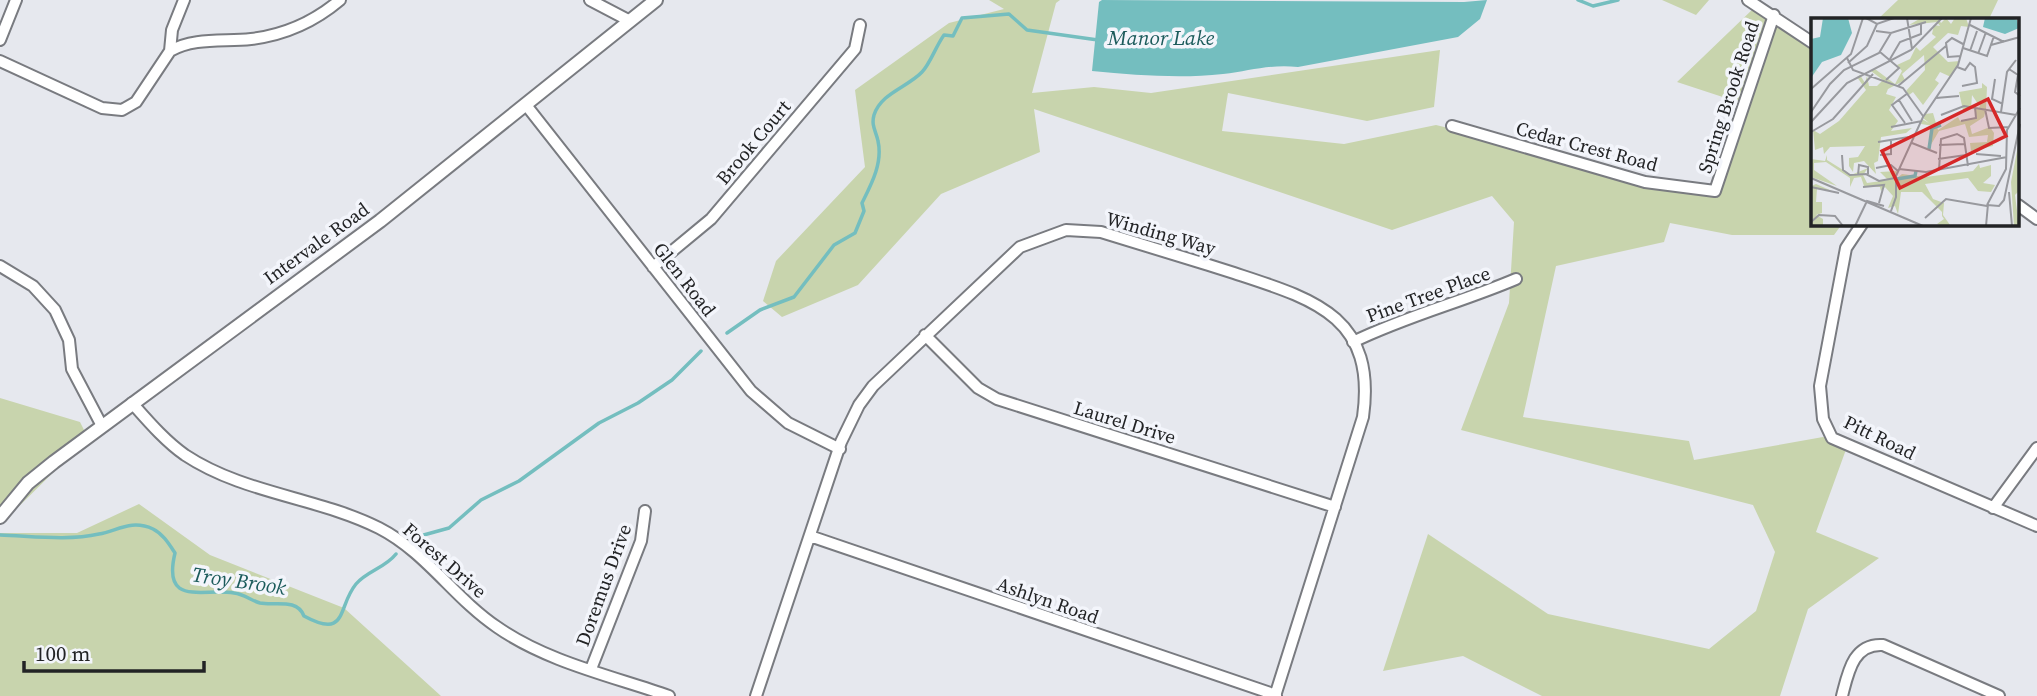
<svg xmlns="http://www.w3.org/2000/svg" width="2037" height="696" viewBox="0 0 2037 696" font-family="'Source Serif 4',serif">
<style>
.green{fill:#c8d4ad}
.water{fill:#74bebf}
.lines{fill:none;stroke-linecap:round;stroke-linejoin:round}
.stream{stroke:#74bebf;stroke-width:3.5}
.minor-casing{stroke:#797b80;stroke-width:14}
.tertiary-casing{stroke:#797b80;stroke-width:16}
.minor{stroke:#fff;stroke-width:10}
.tertiary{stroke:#fff;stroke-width:12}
.labels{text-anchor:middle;stroke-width:7;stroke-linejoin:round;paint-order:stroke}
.street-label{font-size:19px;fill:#222325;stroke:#f3f5fb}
.water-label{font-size:21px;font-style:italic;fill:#1b5b5b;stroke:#f3f5fb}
.inset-river{fill:none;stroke:#74bebf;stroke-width:3.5}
.inset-road{fill:none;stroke:#98999e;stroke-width:2}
.view{fill:#d62828;fill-opacity:0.15;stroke:#d62828;stroke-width:3.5}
.inset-edge{fill:none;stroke:#222325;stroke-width:3.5}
</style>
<rect width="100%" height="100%" fill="#e6e8ee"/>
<path class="green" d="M989,0h71l-4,3 -24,90 62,-6 57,6 289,-43 -6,57 -67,14 -139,-28 -6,38 122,13 92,-19 273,67 35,-88 -67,-22 78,-75 58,38v179h29l-8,11h-102l-62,-12 -6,19 -108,24 -33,151 166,24 5,19 129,-23 25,7 -32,88 63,26 -71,51 -28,87h-238l-79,-40 -80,15 45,-137 120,80 161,35 47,-38 19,-59 -22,-47 -292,-75 48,-127 5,-81 -22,-26 -100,34 -358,-121 6,43 -99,42 -83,91 -76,32 -19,-16 13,-40 89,-94 -10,-77 94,-67 55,-14z
M1662,0h47l-13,15z
M1898,0h100l-9,19h-111z
M0,398l80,24 8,16 -88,87z
M139,504l71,51 134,53 97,88h-441v-163h77z"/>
<path class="water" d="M1102,0l362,2 23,-2 -7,19 -22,18 -160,30c-29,-3 -48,4 -75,7 -44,5 -87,1 -131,-3l7,-69z"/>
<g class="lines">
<path class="stream" d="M1578,0l15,6 25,-6
M727,333l33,-23 34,-13 40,-52 21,-12 9,-22 -2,-8c9,-18 21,-40 16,-62 -2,-10 -7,-15 -4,-26 7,-22 34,-28 48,-43 8,-8 14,-26 22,-37l9,1 9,-18 47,-4 18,16 71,10
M0,535c32,1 68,6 99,-1 18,-3 32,-15 54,-5 10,5 16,15 22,24 -13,54 27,35 59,40 10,1 18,8 26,10 15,3 37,-5 44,13 44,24 33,-9 52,-32 11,-13 29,-16 40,-30
M420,536l29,-8 32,-28 38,-19 80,-58 39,-20 34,-23 29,-29"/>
<defs>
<path id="minor" d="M590,0l40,21
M1748,0l65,43
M0,40l16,-40
M170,51c24,-14 54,-9 81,-12 34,-4 63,-17 89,-39
M0,61l102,47 20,2 14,-8 34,-51 2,-21 12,-30
M526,105l225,286 37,32 52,26
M1452,126l193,56 70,9 59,-176
M2018,205l19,14
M1862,224l-16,24 -26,138 3,33 9,19 205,88
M0,266l33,20 22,24 14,30 3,29 30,57
M653,267l58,-48 144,-170 5,-24
M925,335l53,53 19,11 338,108
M1353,342c53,-26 109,-40 163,-63
M132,403c16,18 33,38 53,52 59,39 132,42 194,73 47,24 75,70 118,99 50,35 115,49 172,69
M1993,508l44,-60
M810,536l466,159
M591,669l50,-128 4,-30
M756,696l85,-254 18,-37 14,-19 147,-139 46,-17 35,2c45,14 89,27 133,41 79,26 143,43 129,144l-88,279
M1842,696c6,-23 11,-53 41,-51l116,51"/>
<path id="tertiary" d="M0,517l28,-34 26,-21 326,-241 276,-221"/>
</defs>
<use href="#minor" class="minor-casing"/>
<use href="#tertiary" class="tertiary-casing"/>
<use href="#minor" class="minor"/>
<use href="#tertiary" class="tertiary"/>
</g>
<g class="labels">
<g class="street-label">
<text transform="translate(1728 97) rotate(-72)" y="7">Spring Brook Road</text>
<text transform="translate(753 142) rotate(-50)" y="7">Brook Court</text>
<text transform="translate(1587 146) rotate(15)" y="7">Cedar Crest Road</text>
<text transform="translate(1161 233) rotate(16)" y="7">Winding Way</text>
<text transform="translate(316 243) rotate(-36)" y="7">Intervale Road</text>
<text transform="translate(685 279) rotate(52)" y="7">Glen Road</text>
<text transform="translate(1428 294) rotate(-20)" y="7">Pine Tree Place</text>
<text transform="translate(1125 422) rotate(17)" y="7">Laurel Drive</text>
<text transform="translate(1880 437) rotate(26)" y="7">Pitt Road</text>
<text transform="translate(445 560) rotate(41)" y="7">Forest Drive</text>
<text transform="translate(603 585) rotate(-70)" y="7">Doremus Drive</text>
<text transform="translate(1048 600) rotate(19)" y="7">Ashlyn Road</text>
</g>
<g class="water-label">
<text x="1161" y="45">Manor Lake</text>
<text transform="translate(239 581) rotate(8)" y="7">Troy Brook</text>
</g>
</g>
<g transform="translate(1811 18)">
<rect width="208" height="208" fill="#e6e8ee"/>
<path d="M110,0h17l3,5 5,-5 5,6 4,-6h11l3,9 -8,-1 -3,9 -10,-2 -15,14 15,15 12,-1 -9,16 -11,-5 -5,8 4,3 -16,22 -10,-13 -4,3 -3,-4 19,-21 -1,-15 -22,19 3,6 -17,9 -2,5 10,3 -7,13 9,11 -7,10 21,-3 -6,5 -25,4 -3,24 -4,2 2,11 -12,-13 -10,2 -1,9 -4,-6v-8l9,-1 7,-11 -35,1 -6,7 -1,-7 -8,3 -2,-20 7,4 19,-13 27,-31 -9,-13 3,-2 5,8 2,-7 2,10h8l6,-6 -12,-9 4,-2 20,15 7,-13 -5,-6 13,-6 6,-12 4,4 16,-14 -4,-3 2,-9 6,1 -3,-4 -28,3zM171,65l5,4 -1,22 -2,8 -14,9 2,8 18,-7 4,6 -1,13 -22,5 -1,-8 17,-1 1,-7 -19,2 -4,-13 -26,7 -10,17 5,-22 -13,-2 1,-5 7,4 -6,-5 2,-4 8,-1 5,17 20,-13 2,4 16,-3 -2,-11 5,1 3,-8 -4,4 -6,-9 -1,14 -8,1 -4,-18 23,-4zM208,123v50l-4,4 4,31h-5l-3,-44zM16,137v5l24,15 17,-7 -5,7 4,8 21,-3 -8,-8 17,-1 -1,8 6,-5 23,3 48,-6 6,-7 1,4 11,-3v11l-8,7 12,2 -4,7 -13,-1 -10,-13 -43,6 8,15 11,4 -1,12 7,10 -7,1 -6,-2 7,-5 -2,-3v-4l-20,-20h-21l-3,22 -3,-8 -7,2 5,-12 -8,-9 -4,4 -1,-4 -16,-1 -3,-9 -7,1 -4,9v-9l-24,-16 -12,1v7l23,16 -26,-9v-18l14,2zM5,166l16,7 -15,-2 -1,13h6v11l-6,2 7,4v7h-12v-40z" fill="#c8d4ad"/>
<path d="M12,0h25l4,15 -11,22 -19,7 -11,16v-39l9,-2zM174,0h25l7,2 2,8 -14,6 -22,-7z" fill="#74bebf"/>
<path class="inset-river" d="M118,131l3,-21 9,-3M86,161l18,-3 1,-5"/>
<path class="inset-road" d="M55,0l11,6 17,-6M96,0l5,31M159,7l34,17M65,13l15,2 35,-11M180,27l29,-8M152,30l24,8 7,-20M159,33l7,-20M69,34l19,16 -13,12M167,36l8,-22M150,38l-13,1 -2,-14 6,-5 11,6M36,40l6,12 50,18 20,28M79,41l10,-17 21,-8v-11M37,45l19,-17 10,-22M146,49l8,3 5,-7 5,4 2,16 -15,3M198,51l9,6 -3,17 5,4M184,61l-3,20 11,5M87,68l48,-40M0,71l40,-35 12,-36M125,80l23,-2M88,82l13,21M174,91l4,19 20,-1M0,94l19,-28 14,-14 35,-17 12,-20M190,94l6,-40 9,-12M130,97l23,-9 52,9M150,103l15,-3 -1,-11M0,104l36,-39 64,-33 31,-32M94,105l-13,-18 16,-12M80,109l31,-6M0,114l22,-13 40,-45M67,124l37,-6M101,125l25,10M128,127l25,-1M165,136l25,2M31,137l1,15 7,5 16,-1 13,7 16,-3M69,137l11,-1v-13M127,141l28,-4M65,150l15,-3 7,6M88,151l27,3 81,-15M128,152l2,-31 16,-5 7,4 4,28M47,157l1,-10 9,2v7M0,160l112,48M0,169l28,6M52,169l21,-2 -5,18M198,174l3,34M176,187l19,-36 1,-39 13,-22M176,187l12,1 5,-6 16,-76M80,193l5,-14v-21l27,-59 35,-52 13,-47M114,200l21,-19 41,7M0,204l8,-7 16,1 8,10M44,208l12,-25 17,5M175,208l2,-22"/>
<path class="view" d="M177,81l18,37 -106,52 -18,-37z"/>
<rect width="208" height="208" class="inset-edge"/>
</g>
<path d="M24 661v10h180v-10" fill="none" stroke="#222325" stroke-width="3.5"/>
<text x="35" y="661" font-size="21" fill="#222325" stroke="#f3f5fb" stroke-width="5" paint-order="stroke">100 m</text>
</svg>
